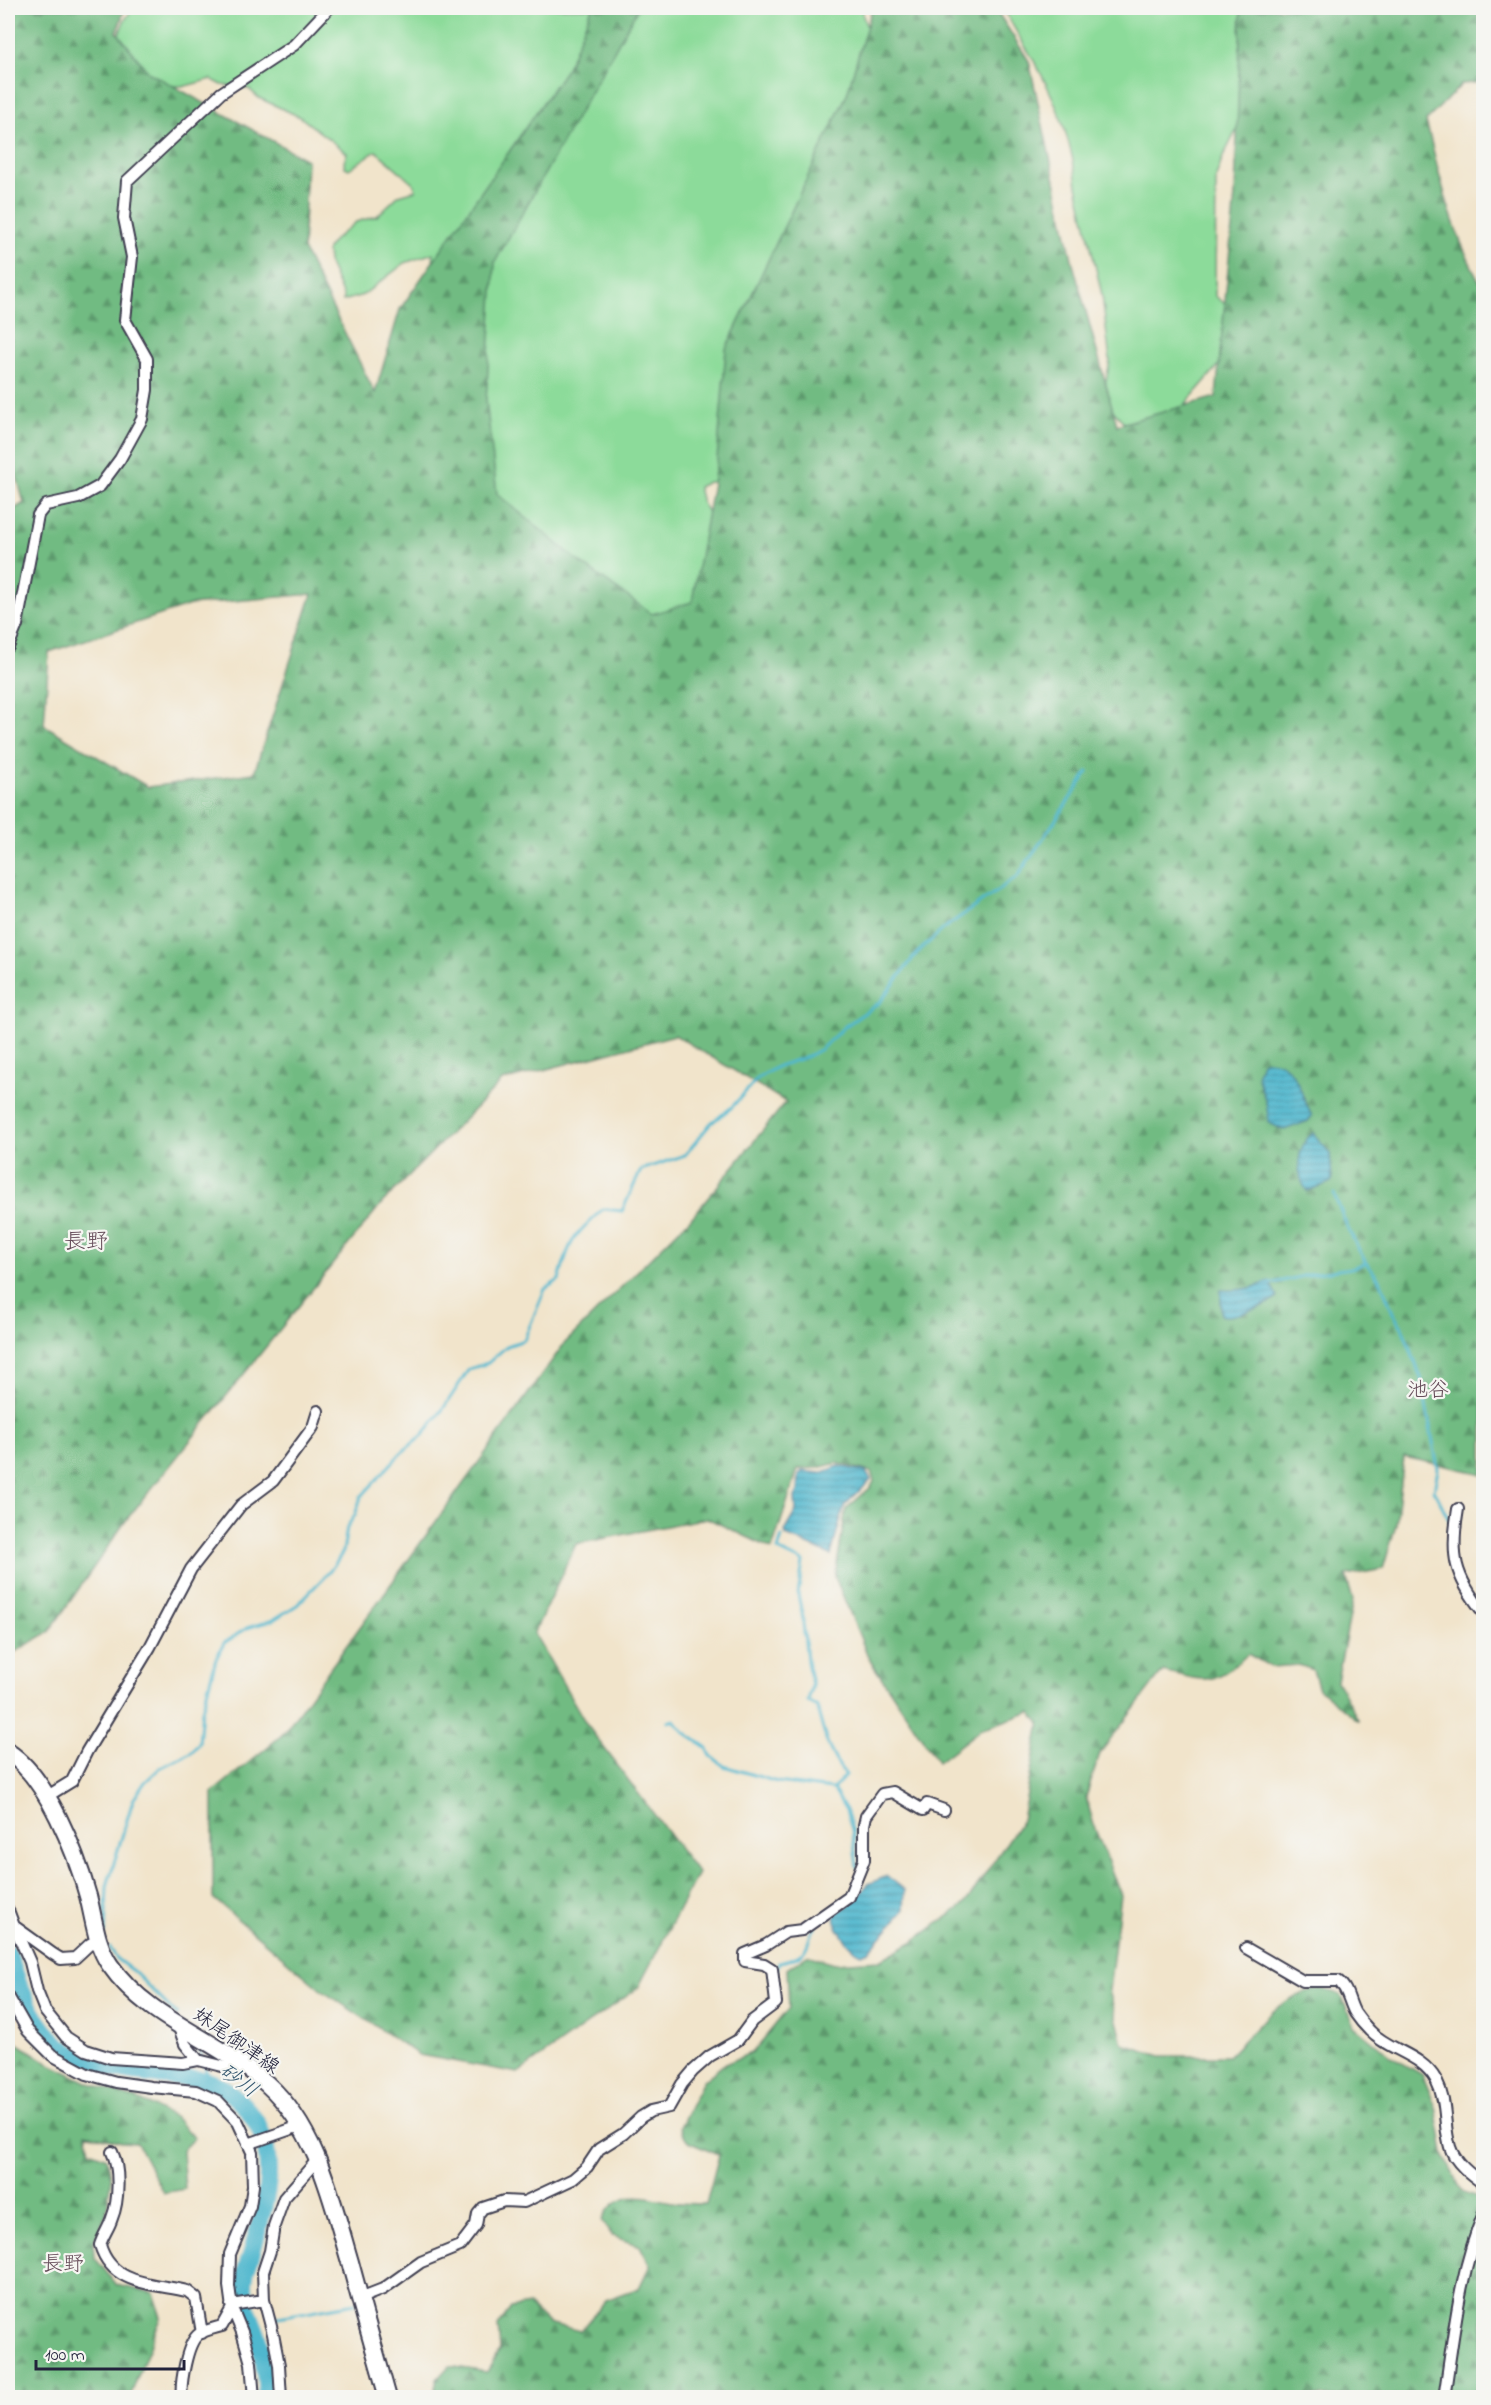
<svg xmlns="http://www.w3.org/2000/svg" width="1491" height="2405" viewBox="0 0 1491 2405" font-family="'Indie Flower','Klee One',sans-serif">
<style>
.green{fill:#8cdb9a;stroke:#577e6a;stroke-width:1.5}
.forest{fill:url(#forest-firs);stroke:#4a6e5e;stroke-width:1.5;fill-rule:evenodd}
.water{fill:url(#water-rules);stroke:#396c84;stroke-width:1.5}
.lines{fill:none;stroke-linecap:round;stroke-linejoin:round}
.stream{stroke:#50b7ce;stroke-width:3}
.river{stroke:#50b7ce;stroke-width:18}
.street-casing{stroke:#413f51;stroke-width:14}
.primary-casing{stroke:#413f51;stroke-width:20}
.street{stroke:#fff;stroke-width:10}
.primary{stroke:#fff;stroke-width:16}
.labels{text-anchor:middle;stroke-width:4.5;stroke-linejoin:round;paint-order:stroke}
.street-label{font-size:20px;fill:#22223b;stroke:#f6f6f2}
.neighbourhood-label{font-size:21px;fill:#664d5a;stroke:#f6f6f2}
.water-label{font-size:21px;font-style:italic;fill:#32566e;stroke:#f6f6f2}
.quarter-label{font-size:22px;fill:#664d5a;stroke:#f6f6f2}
</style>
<defs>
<pattern id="forest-firs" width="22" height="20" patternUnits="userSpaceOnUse" patternTransform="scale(1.5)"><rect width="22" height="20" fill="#71bb82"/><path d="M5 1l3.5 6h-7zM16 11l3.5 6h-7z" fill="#5c986c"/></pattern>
<pattern id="water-rules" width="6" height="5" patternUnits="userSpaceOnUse" patternTransform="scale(1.5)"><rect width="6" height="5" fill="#50b7ce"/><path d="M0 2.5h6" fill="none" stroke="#4294a8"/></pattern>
</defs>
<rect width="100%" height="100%" fill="#f6f6f2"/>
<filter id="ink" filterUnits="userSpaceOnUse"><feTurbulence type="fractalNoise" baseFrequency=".0167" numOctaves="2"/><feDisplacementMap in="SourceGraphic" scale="12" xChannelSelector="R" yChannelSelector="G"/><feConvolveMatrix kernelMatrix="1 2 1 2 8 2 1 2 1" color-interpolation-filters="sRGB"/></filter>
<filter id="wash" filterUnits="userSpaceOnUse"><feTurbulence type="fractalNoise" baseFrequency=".008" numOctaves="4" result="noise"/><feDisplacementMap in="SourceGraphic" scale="24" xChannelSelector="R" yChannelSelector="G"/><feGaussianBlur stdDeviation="1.35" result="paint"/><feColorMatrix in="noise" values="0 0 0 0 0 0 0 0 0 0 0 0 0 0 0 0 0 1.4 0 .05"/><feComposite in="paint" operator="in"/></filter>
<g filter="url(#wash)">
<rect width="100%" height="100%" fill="#f1e4cb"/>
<path class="green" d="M133,8h730v8l6,17 -142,451 -19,-2 -10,5 4,16 13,20 -13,121 -214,-87 -53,-269 -2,-35 -28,10 -42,32 -20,6v-5l-15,-34 -1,-13 7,-9 22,-18 21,-6 22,-21 17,-5 -3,-7 -37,-32 -27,18 -4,-2 -1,-5 3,-9 -47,-36 -41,-19 -10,-9 -27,-4 -11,-6 -25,7h-31l-46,-26 15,-39z
M997,8h247l-2,111 -19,38 -7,20 -1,119 14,11 4,42 -58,67 -48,10 -18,-20 -5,-16 6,-29 -8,-66 -25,-109c-4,-39 -19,-81 -38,-116 -10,-19 -23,-37 -33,-57z"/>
<path class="forest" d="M8,8h117l-8,24 31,40 159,88 -4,89 72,144 25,-84 167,-241 25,-60h46l-143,254 -9,138 11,94 84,69 71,51 40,-12 25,-142 9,-111 121,-255 25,-86h123l34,53 44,203 44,161 99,-28 19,-202 6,-187h242v74l-21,2 -36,37c14,57 27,117 58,168l-1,1185 -79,-17 -8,68 -13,44 -37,7 7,24 -16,81 22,40 -40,-32 -6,-19 -14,-5 -28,2 -23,-13c-36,32 -40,28 -85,17l-63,82 -14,44 9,32 26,66 -12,95 14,54 38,12h67c25,-24 54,-63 90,-67 7,-1 16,4 23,6l13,31 38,31 31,18 13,32 9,51 18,35 20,7v197h-1050l4,-18 12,-13 38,6 13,-22 -2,-24 13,-18 18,-3 19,18 32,8 26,-31 33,-12 11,-23 -10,-19 -28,-10 -10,-16c17,-33 40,-24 70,-18 11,2 23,2 34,2l13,-49 -31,-13 -8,-15 23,-46 20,-16 30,-13 36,-44 -2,-39 20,-14 28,8 45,-3 34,-19 51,-37 57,-84 18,-97 -9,-11 -50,17 -43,33 -69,-103 -34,-82 11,-68 25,-22 3,-6 -3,-9 -34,-9 -20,5 -19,1 -26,80 -65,-31 -131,26 -42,89 53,92 111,148 -60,115 -120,85 -99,-18 -98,-65 -108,-92v-106l69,-57 282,-391 130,-129 92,-113 -111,-67 -173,46 -120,122 -255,316 -78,113 -41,24v-1143l16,-10 -16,-59zM312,594l-58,179 -106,14 -104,-62 5,-73 141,-47z
M8,2037l42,27 37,18 53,18 34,17 20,21 -12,12 3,39 -22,4 -26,-50 -15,-1 -36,-9 4,18 17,7 4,19 -5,39 -13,26 1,15 23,28 37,8 7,25 -31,79h-122z"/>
<path class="water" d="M1267,1060c30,0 33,36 45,56l-4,5 -24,9 -15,-7 -3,-21 -9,-26 5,-14z
M1313,1133l17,20 2,27v2l-25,9c-12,-17 -11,-45 6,-58z
M1269,1281l8,15 -1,3c-10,6 -46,21 -55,16v-25c16,1 33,-1 48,-9z
M839,1466l27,6 5,8 -27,26 -13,49 -45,-19 -1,-6 11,-19 -1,-14 3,-6 1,-16 3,-4 19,2z
M887,1876l18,14 -1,20 -35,41 -8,3c-11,-6 -27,-26 -27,-39l20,-14 14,-17z"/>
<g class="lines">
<path class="stream" d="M1334,1194l14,35 18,34 15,19 12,31 9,14 19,51 17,91 -4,21 17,33 -1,43 5,9
M1269,1284l48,-11 34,-5 15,-5
M782,1537l-4,13 25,12 -5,33 4,18 5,48 5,24 -4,16 9,6c6,25 12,48 29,68l-13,14 13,21 6,19 5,38
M668,1722l6,-2 10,12 23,16 4,8 13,10 53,16 55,7
M105,1933l2,-47 26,-86 12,-18 15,-14 32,-16 7,-9 3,-33 14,-51 8,-16 23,-15 26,-8 24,-15 33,-34 13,-19 4,-25 8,-12 6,-18 40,-44 22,-18 20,-26 26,-40 19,-6 19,-17 17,-6 21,-51 14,-9c10,-39 14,-44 44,-71l19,2 19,-41 44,-15 26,-32 20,-15 27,-30 20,-12 28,-9 15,-8 23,-22 36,-25 37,-49 30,-27 70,-49 71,-105
M110,1948l8,12 16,12 43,43
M776,1972l3,-10c15,-3 26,-6 30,-22 2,-6 2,-9 6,-13
M188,2039l12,13 2,5
M204,2064l5,17
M580,2179l10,-6 3,-6
M273,2318l82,-15
M251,2323l8,-2"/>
<path class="river" d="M8,1953c9,28 18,54 37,78 30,38 84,41 129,46 11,2 26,1 36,5 20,7 40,27 49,46 19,41 4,83 -7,124 -3,10 -8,21 -8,31 0,28 9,36 16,61 5,17 6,35 7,54"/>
</g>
</g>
<g filter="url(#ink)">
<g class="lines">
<defs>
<path id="street" d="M8,647l9,-22 21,-110 8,-10 32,-7 22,-12 20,-27 22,-40 5,-29v-31l-22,-39 7,-63 -8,-39 3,-37 94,-88 73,-48 35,-37
M1458,1509c-8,46 -4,67 26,104
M46,1797l26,-16 15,-30 63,-104 41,-78 50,-64 32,-24 40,-54 5,-16
M8,1910l6,16 39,28 8,5 14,-1 15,-14 8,-4
M14,1926l16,36 7,29 8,20 21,26 20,13 25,8 72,5 15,-3 36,9 12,-1
M1246,1948l57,33h35c10,7 11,22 17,32 4,6 10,13 15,18 19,20 52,23 66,49 12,23 7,44 14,67 5,16 21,28 34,37
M8,1996l20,35 24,24 35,19 29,8 35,5 45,4 22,10 20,21 14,30 1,34 -3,20 -20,48 -1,32 3,22 10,24 9,31 3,35
M178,2025l7,19 13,16
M248,2144l52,-18
M112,2152c8,16 7,49 0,66 -3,10 -9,17 -12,27 12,40 51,38 87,46l9,7 6,35
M360,2298l23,-9 38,-27 39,-16 16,-21 2,-11 5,-6 21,-7 20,1 49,-23 14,-12 12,-18 24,-15 18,-17 10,-6 18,-4 13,-23 11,-13 17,-15 28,-16 14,-19 24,-18 -4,-34 -8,-5 -19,-3v-7l21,-9 20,-13 16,-2 47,-33 15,-37v-35l2,-9 16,-22 11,-2 30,18 4,-6 17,6
M231,2305l33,-5
M182,2398c-2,-14 5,-56 17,-64 6,-4 16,-6 23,-8l10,-18
M281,2398l-2,-33 -6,-31 -9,-34 -1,-28 7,-21 4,-25 10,-28 34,-39
M1444,2398c10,-64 15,-125 40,-185"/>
<path id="primary" d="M8,1752c39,25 68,101 80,144 6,23 8,49 22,69 39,56 108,74 157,119 50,45 65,117 83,178 12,45 25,90 38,136"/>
</defs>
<use href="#street" class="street-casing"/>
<use href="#primary" class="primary-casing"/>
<use href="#street" class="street"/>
<use href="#primary" class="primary"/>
</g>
</g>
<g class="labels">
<g class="street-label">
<text transform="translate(237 2040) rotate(35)" y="7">妹尾御津線</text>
</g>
<g class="neighbourhood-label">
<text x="1428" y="1396">池谷</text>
<text x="63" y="2270">長野</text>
</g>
<g class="water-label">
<text transform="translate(239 2080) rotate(36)" y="7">砂川</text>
</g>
<g class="quarter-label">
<text x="86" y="1248">長野</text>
</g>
</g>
<rect width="1491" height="2405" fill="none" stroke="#f6f6f2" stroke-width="30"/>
<path d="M36 2360v9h148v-9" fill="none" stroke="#22223b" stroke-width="3"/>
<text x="45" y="2360" font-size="18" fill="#22223b" stroke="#f6f6f2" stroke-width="4.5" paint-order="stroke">100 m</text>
</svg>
